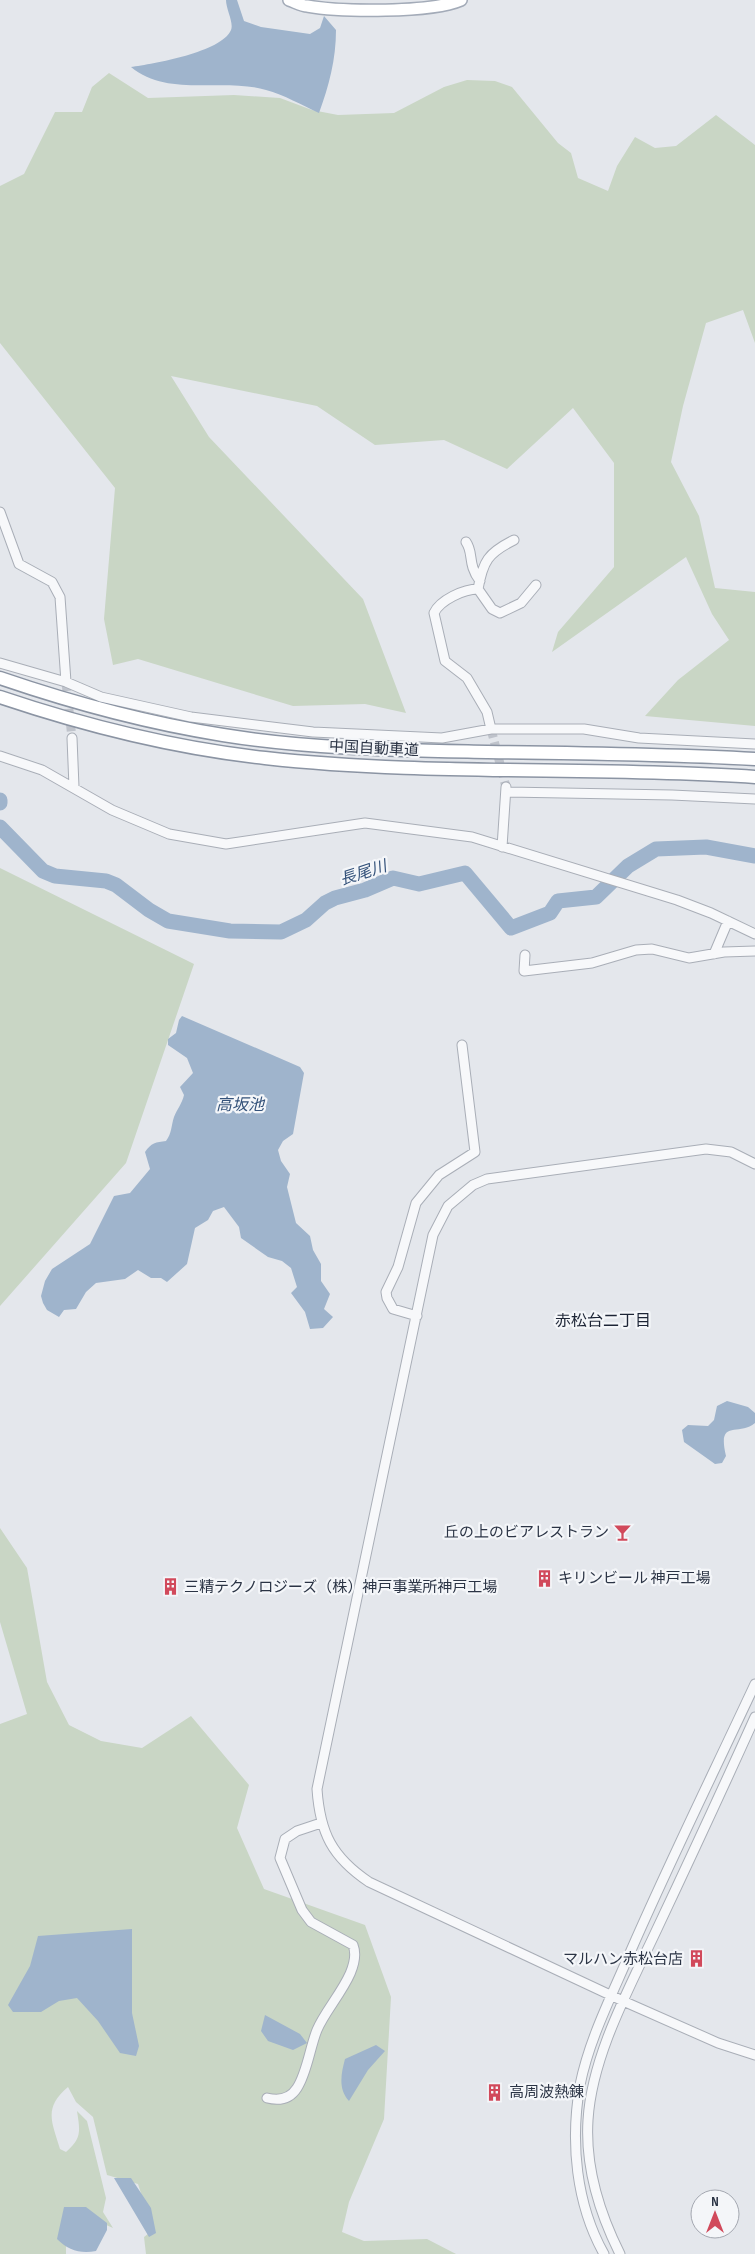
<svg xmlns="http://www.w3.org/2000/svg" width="755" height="2254" viewBox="0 0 755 2254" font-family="'Sofia Sans Condensed','Noto Sans JP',sans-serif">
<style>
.green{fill:#c9d6c5}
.water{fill:#9fb4cc}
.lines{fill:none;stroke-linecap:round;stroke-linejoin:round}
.river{stroke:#9fb4cc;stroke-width:15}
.minor-tunnel{stroke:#bfc3cb;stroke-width:9;stroke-dasharray:9 4.5;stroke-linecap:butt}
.minor-casing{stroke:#a9aeb7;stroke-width:11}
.major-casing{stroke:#a3abb8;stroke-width:14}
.highway-casing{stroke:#8b94a3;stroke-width:15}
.minor{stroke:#f7f8fa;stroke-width:9}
.major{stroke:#fff;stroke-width:11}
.highway{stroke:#fff;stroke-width:12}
.labels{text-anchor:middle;stroke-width:4.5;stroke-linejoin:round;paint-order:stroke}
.street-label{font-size:15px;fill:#2b3445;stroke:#f4f6f9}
.poi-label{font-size:15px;fill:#2b3445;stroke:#f4f6f9;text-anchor:start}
.water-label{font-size:16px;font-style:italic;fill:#34527a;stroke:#f4f6f9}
.neighbourhood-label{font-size:16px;fill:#1d2536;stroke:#f4f6f9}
</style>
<rect width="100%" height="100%" fill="#e4e7ec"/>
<path class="green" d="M109,73l39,25 86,-3 46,3 32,12 26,5 56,-2 50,-26 23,-7 28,1 17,6 46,56 13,10 7,25 30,13 9,-25 18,-29 20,11 21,-2 40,-31 39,30v198l-12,-33 -37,13 -23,83 -12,56 28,54 16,72 40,4v134l-110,-10 33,-36 51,-40 -17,-26 -26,-57 -134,95 6,-20 56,-65v-104l-41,-55 -66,61 -63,-29 -69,5 -58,-39 -146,-30 38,61 154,162 43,114 -41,-9 -72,2 -155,-47 -25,6 -9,-46 11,-131 -115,-145v-157l24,-12 31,-62h27l10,-25z
M0,868l194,96 -68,199 -126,143z
M0,1528l27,40 20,114 22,43 32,16 41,7 49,-32 58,69 -12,43 27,61 101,36 26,72 -7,122 -35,83 -7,30 22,9 63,-2 29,15h-310l-2,-17 9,-7 -15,-46 -31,-9 -14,-58 -17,-15 -8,-15c-25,21 -16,35 -8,62l6,3c16,-14 14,-21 11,-41l10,10 19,77 -3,14 10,16 -40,-18 -7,30v14h-66v-530l27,-10 -27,-92z"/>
<path class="water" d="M226,0h11l7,21 17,6 49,7 10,-6 4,-12 12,14c0,29 -7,56 -17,83 -17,-8 -35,-18 -53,-23 -44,-13 -98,8 -135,-23 22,-3 91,-15 100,-37 3,-7 -5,-21 -5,-30z
M182,1016l118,51 4,6 -11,61 -10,7 -5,9 3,11 9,13 -3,13 9,36 14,13 3,14 8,14v17l9,13 -6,15 9,8 -10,11 -13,1 -5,-17 -14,-19 6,-6 -6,-19 -9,-7 -14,-4 -27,-19 -2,-11 -15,-20 -11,4 -5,9 -13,8 -8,36 -20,18 -6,-4h-10l-13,-8 -13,9 -29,4 -10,9 -10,17 -12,1 -5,7 -12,-7 -4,-7 -2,-7 4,-15 7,-12 38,-25 24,-48 16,-3 20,-24 -5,-17c6,-9 11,-10 21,-11 6,-8 5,-15 8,-24 3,-8 8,-13 10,-22l-4,-8 13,-14 -6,-15 -19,-13v-6l8,-6 3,-13z
M727,1401l21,6 7,6v10c-17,14 -38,-5 -29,33l-4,7 -7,1 -31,-22 -2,-12 6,-5 20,1 6,-6 3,-14z
M132,1929v84l7,33 -3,10 -16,-3 -22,-32 -21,-23 -18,3 -18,11h-28l-5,-7 22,-39 8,-30z
M265,2015l35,19 7,9 -14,7 -25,-9 -7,-10z
M376,2045l9,6 -17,19 -19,31c-11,-12 -8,-27 -4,-42z
M114,2178h17l20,30 5,25 -7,4z
M64,2207h22l21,16v7l-11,21c-16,3 -28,-1 -39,-12z"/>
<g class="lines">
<path class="river" d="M0,800v3
M0,827l43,44 12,5 51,5 10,4 33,25 19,11 62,10 51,1 25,-12 19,-17 10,-5 30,-8 28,-12 26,6 46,-11 46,55 39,-15 8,-12 38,-4 32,-31 28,-17 50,-2 49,9"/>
<path class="minor-tunnel" d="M66,682l6,56
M491,729l15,58"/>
<defs>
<path id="minor" d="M0,512l19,52 33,18 8,15 6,85
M466,542c8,11 1,22 14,39
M478,589c5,-28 10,-36 36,-49
M0,663l66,19 35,15 90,20 122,15 129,6 49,-9h93l55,9 116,6
M491,729l-4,-17 -20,-34 -22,-17 -11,-48c6,-13 30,-24 44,-24l14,20 8,4 21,-10 15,-18
M72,738l2,49
M0,756l42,14 70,40 57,24 57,10 139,-21 107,14 205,63 34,13 44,21
M506,792l166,3 83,4
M502,847l4,-60
M714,954l14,-33
M525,955l-1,16 68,-8 44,-13 16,-1 37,9 35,-6 31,-1
M755,1164l-24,-12 -25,-3 -219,30 -14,6 -25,21 -15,29 -116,554c3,44 15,68 52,93l254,119 95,42 37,12
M417,1316l-24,-7 -6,-11 -1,-6 12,-25 18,-64 23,-28 36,-23 -13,-107
M267,2098c12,3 23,1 30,-10 10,-15 13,-41 20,-58 10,-25 46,-59 36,-85l-42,-23 -9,-12 -22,-52 5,-19 12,-8 24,-8
M604,2254c-28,-50 -34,-112 -24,-169 9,-45 31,-88 49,-130 40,-92 84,-181 126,-271
M620,2254c-21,-42 -35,-86 -32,-134 4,-65 42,-133 69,-191 33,-70 66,-141 98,-212"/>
<path id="major" d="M289,0c6,2 12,6 18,6 34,6 124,7 154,-6"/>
<path id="highway" d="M0,678c73,25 147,45 223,57 87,14 176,15 264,17 89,1 179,2 268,7
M0,697c86,29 174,51 265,61 162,18 327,8 490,19"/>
</defs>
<use href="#minor" class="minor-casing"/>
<use href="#major" class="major-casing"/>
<use href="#highway" class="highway-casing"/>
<use href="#minor" class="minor"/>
<use href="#major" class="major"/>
<use href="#highway" class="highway"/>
</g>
<defs>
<symbol id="bar-bare" viewBox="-9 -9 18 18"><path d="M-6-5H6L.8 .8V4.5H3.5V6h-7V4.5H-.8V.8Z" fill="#d1495b" stroke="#f4f6f9" stroke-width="2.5" paint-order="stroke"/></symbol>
<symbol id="building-bare" viewBox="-9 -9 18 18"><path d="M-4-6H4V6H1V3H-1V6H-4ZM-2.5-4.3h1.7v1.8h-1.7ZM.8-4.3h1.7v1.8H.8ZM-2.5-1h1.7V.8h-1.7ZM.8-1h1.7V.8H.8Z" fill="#d1495b" stroke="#f4f6f9" stroke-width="2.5" paint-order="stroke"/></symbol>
</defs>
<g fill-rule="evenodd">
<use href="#bar-bare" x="610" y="1520" width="25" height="25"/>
<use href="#building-bare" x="532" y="1566" width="25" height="25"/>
<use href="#building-bare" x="158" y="1574" width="25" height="25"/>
<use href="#building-bare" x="684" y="1946" width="25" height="25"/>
<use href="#building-bare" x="482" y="2080" width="25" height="25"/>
</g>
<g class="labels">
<g class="street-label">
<text transform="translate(374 748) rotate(3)" y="5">中国自動車道</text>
</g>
<g class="poi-label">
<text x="609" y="1537" text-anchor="end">丘の上のビアレストラン</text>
<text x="558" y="1583">キリンビール 神戸工場</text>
<text x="184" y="1592">三精テクノロジーズ（株）神戸事業所神戸工場</text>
<text x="683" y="1964" text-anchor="end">マルハン赤松台店</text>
<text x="509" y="2097">高周波熱錬</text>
</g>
<g class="water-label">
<text transform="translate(363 872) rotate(-18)" y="6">長尾川</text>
<text x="240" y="1110">高坂池</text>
</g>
<g class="neighbourhood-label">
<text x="603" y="1326">赤松台二丁目</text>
</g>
</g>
<g transform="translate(715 2214)"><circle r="24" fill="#f4f6f9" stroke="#a4a8b1"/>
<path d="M0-4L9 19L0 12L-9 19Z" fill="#d1495b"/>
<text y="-8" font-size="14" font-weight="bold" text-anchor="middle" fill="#2b3445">N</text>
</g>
</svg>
